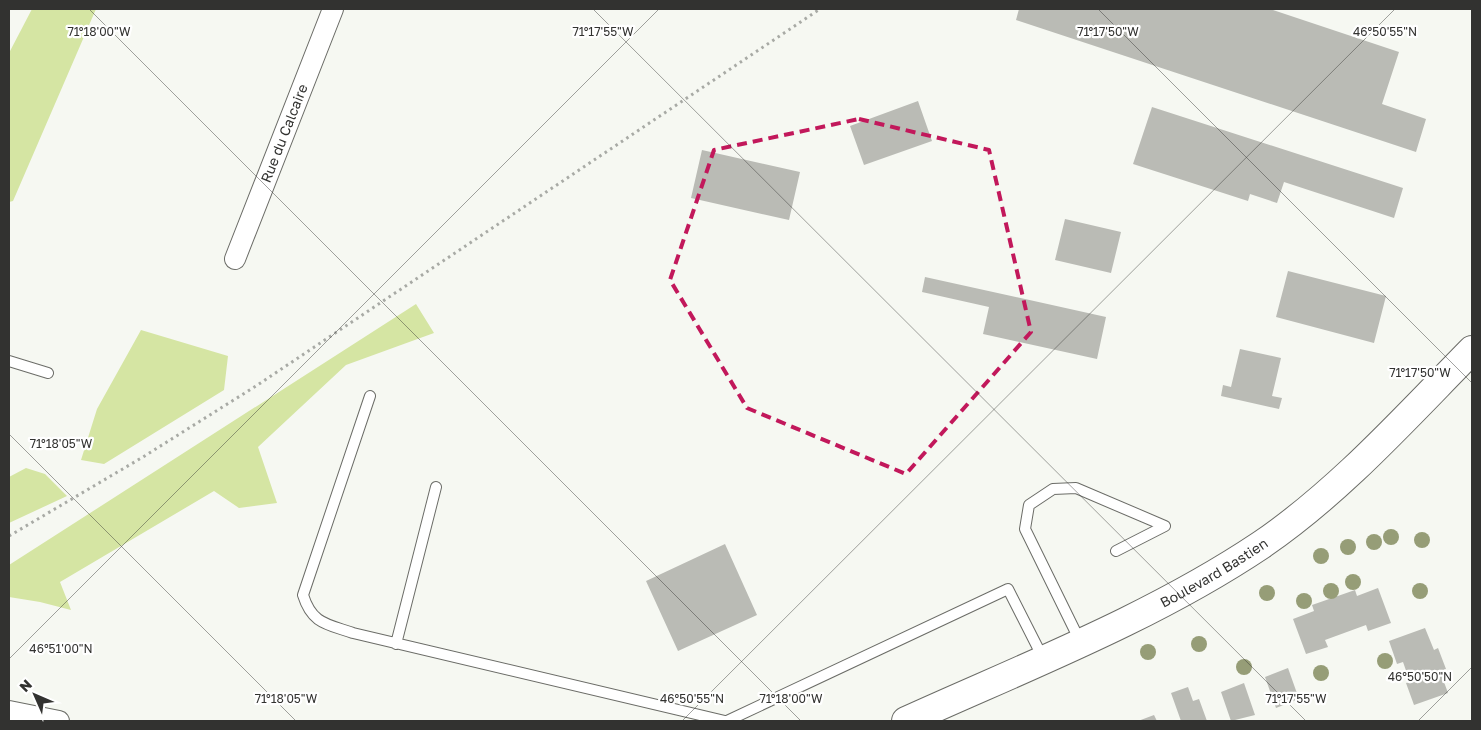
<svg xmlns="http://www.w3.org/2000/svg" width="1481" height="730" viewBox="0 0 1481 730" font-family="'Golos Text',sans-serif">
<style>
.green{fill:#d5e5a3}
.building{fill:#babbb5}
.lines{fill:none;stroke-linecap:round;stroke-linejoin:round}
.lane-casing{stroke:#6b6c67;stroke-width:12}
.street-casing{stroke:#6b6c67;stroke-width:22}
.secondary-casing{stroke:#6b6c67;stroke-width:30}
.path{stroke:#a8aaa5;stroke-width:3;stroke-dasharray:2.5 4;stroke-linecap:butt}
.lane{stroke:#fff;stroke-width:10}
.street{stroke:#fff;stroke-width:20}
.secondary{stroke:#fff;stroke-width:28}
.tree{fill:#969d77}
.marked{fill:none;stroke:#c2185b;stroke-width:4;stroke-dasharray:10 6;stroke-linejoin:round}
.ticks{fill:none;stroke:#323230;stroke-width:1;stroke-opacity:0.45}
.labels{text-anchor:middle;stroke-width:4.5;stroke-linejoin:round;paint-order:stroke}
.street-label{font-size:14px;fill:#323230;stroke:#fff}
.ticks-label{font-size:12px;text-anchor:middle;fill:#323230;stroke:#fff;stroke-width:4.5;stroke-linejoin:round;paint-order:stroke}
</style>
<rect width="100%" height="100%" fill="#f6f8f2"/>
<path class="green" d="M32,9h64l-83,192 -4,1v-149z
M416,304l18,29 -88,32 -88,82 19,56 -38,5 -25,-17 -154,91 11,28 -31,-8 -31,-5v-32z
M141,330l87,26 -4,34 -120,74 -23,-4 16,-51z
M26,468l19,6 22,22 -58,27v-46z"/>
<path class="building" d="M1019,9h251l129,43 -17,52 44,15 -10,33 -400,-132z
M918,101l14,40 -68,24 -14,-39z
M1152,107l251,81 -9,30 -110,-36 -7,21 -27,-9 -2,7 -115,-37z
M702,150l98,22 -11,48 -98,-22z
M1065,219l56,13 -10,41 -56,-13z
M1288,271l98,25 -12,47 -98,-26z
M925,277l181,40 -9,42 -114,-25 6,-27 -67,-15z
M1240,349l41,9 -9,38 10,2 -3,11 -58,-13 2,-11 8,2z
M725,544l32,71 -79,36 -32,-70z
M1378,588l13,35 -23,8 -2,-6 -41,15 3,7 -22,7 -13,-35 21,-8 -2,-6 43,-15 2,6z
M1425,628l9,22 4,-2 8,21 -6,2 8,22 -34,12 -8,-22 4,-1 -7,-20 -6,2 -8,-23z
M1288,668l11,31 -23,9 -11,-31z
M1244,683l11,32 -24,6 -10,-29z
M1188,687l5,14 6,-2 8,22h-26l-10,-28z
M1154,715l3,6h-19z"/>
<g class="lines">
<defs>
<path id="lane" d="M9,361l39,12
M370,396l-67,199c9,29 24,29 50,38l372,88
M1080,641l-55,-112 4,-24 24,-16 23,-1 89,38 -49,25
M396,644l40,-157
M727,721l281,-132 35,69"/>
<g id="street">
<path id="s1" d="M235,259l98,-250"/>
<path d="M9,711l50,10"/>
</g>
<g id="secondary">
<path id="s2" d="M906,721c119,-54 246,-103 355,-176 79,-54 144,-127 211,-195"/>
</g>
</defs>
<use href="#lane" class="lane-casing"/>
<use href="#street" class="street-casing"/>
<use href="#secondary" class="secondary-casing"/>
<path class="path" d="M9,536l134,-79 113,-71 564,-377"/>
<use href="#lane" class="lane"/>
<use href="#street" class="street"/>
<use href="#secondary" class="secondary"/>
</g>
<g class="tree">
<circle cx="1391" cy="537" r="8"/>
<circle cx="1422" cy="540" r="8"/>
<circle cx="1374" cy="542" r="8"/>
<circle cx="1348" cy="547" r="8"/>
<circle cx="1321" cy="556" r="8"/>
<circle cx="1353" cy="582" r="8"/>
<circle cx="1331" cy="591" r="8"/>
<circle cx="1420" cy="591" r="8"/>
<circle cx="1267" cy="593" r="8"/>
<circle cx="1304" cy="601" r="8"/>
<circle cx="1199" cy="644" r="8"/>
<circle cx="1148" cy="652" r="8"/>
<circle cx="1385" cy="661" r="8"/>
<circle cx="1244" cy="667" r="8"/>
<circle cx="1321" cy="673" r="8"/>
</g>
<path class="marked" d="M859,119l130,31 42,182 -125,142 -159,-66 -77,-128 44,-130z"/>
<path class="ticks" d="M89,9l712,712M593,9l713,712M1098,9l374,374M9,434l287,287M9,659l650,-650M682,721l713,-712M1418,721l54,-54"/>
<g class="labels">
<g class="street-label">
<text dy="5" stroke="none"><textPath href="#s1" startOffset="135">Rue du Calcaire</textPath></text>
<text dy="5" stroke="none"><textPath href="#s2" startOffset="342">Boulevard Bastien</textPath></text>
</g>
</g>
<g class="ticks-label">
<text x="99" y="36">71°18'00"W</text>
<text x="603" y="36">71°17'55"W</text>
<text x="1108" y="36">71°17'50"W</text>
<text x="1385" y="36">46°50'55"N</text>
<text x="1420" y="377">71°17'50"W</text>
<text x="61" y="448">71°18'05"W</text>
<text x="61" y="653">46°51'00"N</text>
<text x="1420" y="681">46°50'50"N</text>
<text x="692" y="703">46°50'55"N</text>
<text x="286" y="703">71°18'05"W</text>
<text x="791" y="703">71°18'00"W</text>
<text x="1296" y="703">71°17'55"W</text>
</g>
<rect width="1481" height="730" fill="none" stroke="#323230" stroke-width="20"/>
<g transform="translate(35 695) rotate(315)" stroke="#ffffff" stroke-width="4" paint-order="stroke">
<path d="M0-4L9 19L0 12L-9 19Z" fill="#323230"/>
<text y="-8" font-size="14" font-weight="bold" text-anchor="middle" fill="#323230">N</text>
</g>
</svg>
